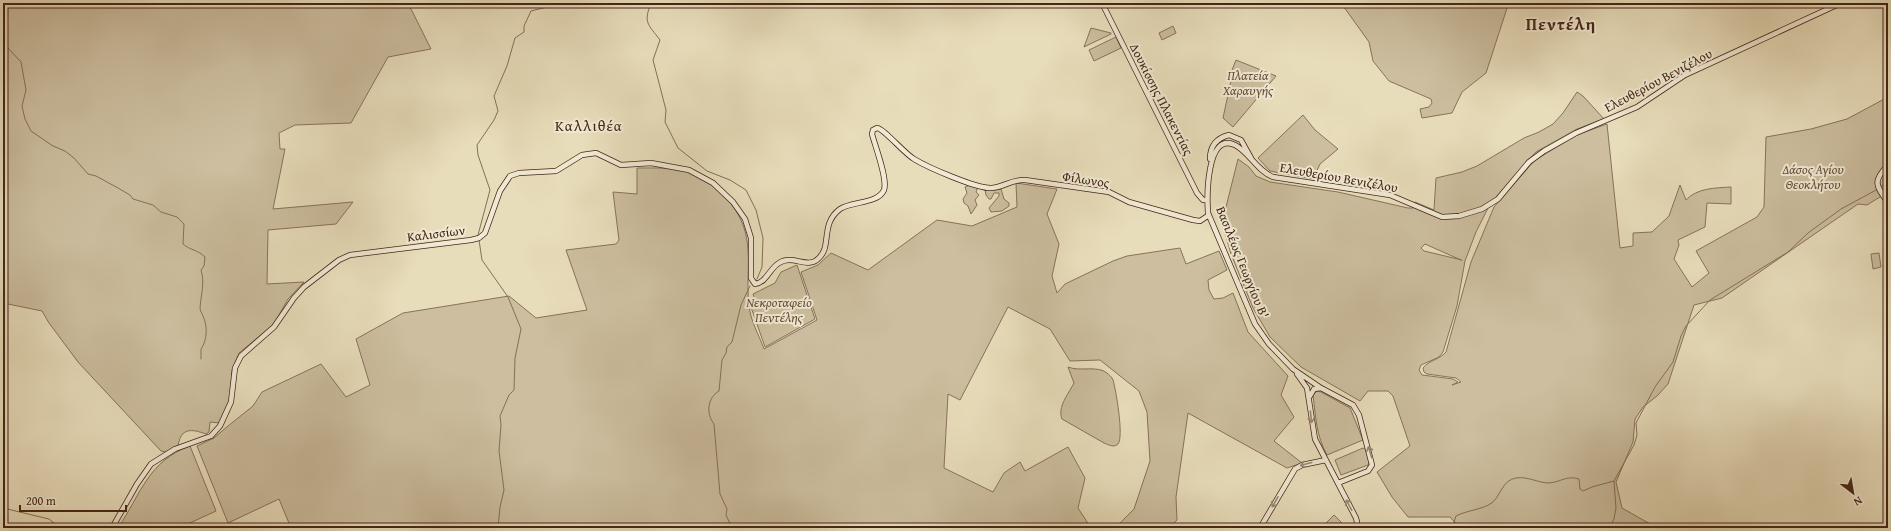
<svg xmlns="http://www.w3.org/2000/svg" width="1891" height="531" viewBox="0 0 1891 531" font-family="'Gentium Book Plus',serif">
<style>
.green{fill:#ccbe9f;stroke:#88725a;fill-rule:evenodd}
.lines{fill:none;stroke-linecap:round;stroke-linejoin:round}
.stream{stroke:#856f57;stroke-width:1}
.secondary-casing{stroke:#442616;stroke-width:6}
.secondary{stroke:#f0e9d3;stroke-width:4.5}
.oneway{stroke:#9a8874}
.labels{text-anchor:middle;stroke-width:4;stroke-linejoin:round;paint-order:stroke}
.park-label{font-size:13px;font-style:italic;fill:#664c38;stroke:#f0e9d3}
.street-label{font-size:13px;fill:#442616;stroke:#f0e9d3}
.quarter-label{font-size:15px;letter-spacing:1px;fill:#442616;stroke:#f0e9d3}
.district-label{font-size:17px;font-weight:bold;letter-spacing:1px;fill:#442616;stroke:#f0e9d3}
</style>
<rect width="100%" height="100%" fill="#e8ddbb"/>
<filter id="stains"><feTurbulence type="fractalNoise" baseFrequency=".005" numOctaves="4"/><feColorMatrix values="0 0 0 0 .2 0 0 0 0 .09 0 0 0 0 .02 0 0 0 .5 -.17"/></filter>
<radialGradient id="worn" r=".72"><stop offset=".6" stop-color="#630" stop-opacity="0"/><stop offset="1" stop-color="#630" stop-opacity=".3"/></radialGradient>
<path class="green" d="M3,3h405l23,46 -43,8 -37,66 -56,2 -16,8 1,16h5l-12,60 80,-7 -17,22 -68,6 -1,54 37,-2 -16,17 -14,25 -35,29 -7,17 -2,29 -10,24 -10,-1 -1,10 -3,2c-14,-5 -25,-7 -28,12l-12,6 -5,-1 -83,-89 -29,-39 -7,-12 -39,-8z
M1341,3h166l1,2 -22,68 -24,19 -10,21 -30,5 -2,-9 9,-2 3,-4 -1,-4 -42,-18 -16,-20 -4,-19z
M1173,26l3,7 -14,7 -3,-7z
M1091,28l20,5v1l-27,13z
M1116,37l5,11 -27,13 -5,-11z
M1236,60l40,16 -43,51 -10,-9 10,-47 -1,-1z
M1577,92l6,4 21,23 -27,10 -41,23 -46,52 -14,28 -11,29 -8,45 -14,46 -4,5 -18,8 -2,5 3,5 31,4 5,3 -6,3 9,-3 -5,-4 -29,-4 -3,-2 -1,-4c6,-8 16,-8 23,-16l25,-90 23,-55 41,-47 44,-26 28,-10 13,124 13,-2v-13l19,-1 17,-16 11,-31 6,15c11,-12 29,-12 45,-13v17l-24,-1 -2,24 -27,13 1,5 -5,14 18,28 17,-14 -13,-22 61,-34 7,-10 2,-70 45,-8 36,-10 41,-22v95l-21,13 -9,-1 -136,94 -28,7 -26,79 -11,12 -14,11 -8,12 -2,23 -17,40 6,26 30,17 -1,3h-191l-10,-11h-42l-16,-20 -15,-25 33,-26 -17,-50 -5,-5h-20l-8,10 -59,-34 -31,-30 -17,-29 -22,-54 -9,-31 16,-64 11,8 7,9 14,6 68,10 70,16h5l2,-6 19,8 2,-32 26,-6 15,-6 47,-28 15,-6 14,-8 10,-11zM1425,244l36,16h1l-38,-9 -3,-3z
M1303,115l12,15 23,19 -18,15 -7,15 -43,-8 -12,-13z
M637,168c18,0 37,-1 55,5 25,10 48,35 54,62 5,23 0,47 3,70 1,15 10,30 15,44l53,-29 -16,-48 17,-7 13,-12 37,17 69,-50 35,6 45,-19 -1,-24 41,6 -10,25 12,30 -7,32 5,17 8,-9 48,-23 14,-5 53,-8 6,16 33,-13 8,19 -19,10 1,10 5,9 9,-1 10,-5 15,39 40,44 -7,19 13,22 -20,24 28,22 -15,5 -99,-55 -12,84 1,23 -8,8h-54l19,-19 16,-48 -3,-49 -8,-21 -39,-31 -30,1 -20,-32 -42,-22 -48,93 -12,-6 -4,74 49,24 11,-19 16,-11 5,9 43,-24 17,31 -7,30 13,20h-800l-12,-29 -51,24 -31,-77 17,-8 14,-12 25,-20 9,-14 59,-28 25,33 24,-12 -14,-46 47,-26 106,-17 27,22 51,-8 -21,-60 50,-6 3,-4 -6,-48 24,2z
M970,185l8,2 -2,5 3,3 -4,5 2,5 -6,9 -3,-8 -4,-3 -1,-4 4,-6 -2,-6z
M988,189l7,1 6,-1 3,10 5,4v3l-7,5 -11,1 -2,-4 10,-12v-3h-5l-3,6h-2l-3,-4 -1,-5z
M1879,253l2,14 -8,2 -2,-15z
M797,265l18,54 -50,28 -14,-40 4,-7 -2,-6 22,-11 6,-11z
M1068,367c12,5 29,-2 39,6 2,2 5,4 6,7 3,10 11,57 5,64 -4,4 -9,1 -14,-1l-42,-24c-5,-12 7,-26 12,-36z
M1317,391l4,1 29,16 13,32 -36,15c-11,-20 -11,-37 -14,-60z
M190,446l26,65 -37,17h-61c23,-34 30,-67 72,-82z
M1363,448l4,2 2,13 -1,2 -27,10 -6,-15z
M1334,515l8,8 -4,5h-17z"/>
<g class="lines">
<path class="stream" d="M651,3c-8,20 -3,21 9,37l-7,20 13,50 -1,12 13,26 29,23 23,9 16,10 10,20 7,28 -1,29 -5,12
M3,34l5,14 13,14 5,28 -4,16 3,13 6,12 22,15 12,5 9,7 14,16 8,2 22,12 12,7 3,4 20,6 8,7 16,5 7,7 -1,20c7,6 15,6 22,13l-1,9 -3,4c4,13 0,24 -1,38 0,3 2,5 3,8 5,10 4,25 -2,33v10
M1880,187l8,-5
M478,235l12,-45 -12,-35 -1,-10 17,-25 4,-9 -4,-15 13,-30 8,-28 9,-6v-6l7,-15 24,-6 2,-2
M479,240l3,20 26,37 13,32 -6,29 -1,32 -5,5 -9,21 1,9 -2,26 5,39 -4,17 -2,21
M3,508l46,11 11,9
M732,528l-6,-13 1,-6 -7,-15 -6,-70c-8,-10 -7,-26 5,-33l3,-31 4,-7 1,-6 5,-5 9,-37 9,-19
M1452,528l4,-12c11,-6 27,-6 37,-14 8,-8 10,-22 23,-24 12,-2 22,5 33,5 12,-1 18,-8 30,-4l1,10 3,2 9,-4 22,-6
M1609,528l5,-9 2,-11 -2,-27 20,-36 3,-10 -1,-12 19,-36 18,-25 8,-26 5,-10 24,-26 78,-48 20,-19 33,-24 37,-20"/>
<defs>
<path id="secondary" d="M1102,3l95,190 6,7h4
M1210,159c0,-13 7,-21 19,-24l12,5 10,18
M1888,165c-16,17 -12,20 0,38
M1297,374l10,14 8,51 41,79 1,4 -2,6
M1310,396l4,-7 7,-1
M1338,483l30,-12 4,-6 -13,-50 -6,-10 -32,-17 -28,-19 -24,-25 -14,-20 -47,-111c-1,-15 -2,-82 27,-68 14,7 22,26 38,32l117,18 52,22 17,-1 23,-7 16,-10 31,-37 15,-11 32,-18 61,-26 48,-32 156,-72
M112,528l25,-44 14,-20 24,-15 36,-13 9,-10 11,-24 4,-34 6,-12 33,-29 20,-29 10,-11 35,-27 11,-5 121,-15 8,-2 6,-5 15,-42 10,-15 9,-3 37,-2 26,-16 14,-2 25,12 30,-2 38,7 24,13 20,19 12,17 6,19v40l4,6c11,-1 15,-16 24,-21 14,-9 29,7 40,-5 13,-12 1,-34 21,-49 12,-8 38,-5 44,-19 4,-11 -9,-44 -12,-56l1,-4 4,-2c6,0 28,26 37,31 13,8 63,30 78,29 12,-1 21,-9 33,-8l84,12 20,10 64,18 7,1 9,-6
M1260,528l35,-59 7,-4 24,-5"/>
</defs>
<use href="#secondary" class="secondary-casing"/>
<use href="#secondary" class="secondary"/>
</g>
<defs><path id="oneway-shaft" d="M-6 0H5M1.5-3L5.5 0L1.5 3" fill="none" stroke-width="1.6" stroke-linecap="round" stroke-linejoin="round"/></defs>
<g class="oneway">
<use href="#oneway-shaft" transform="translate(1311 417) rotate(84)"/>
<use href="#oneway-shaft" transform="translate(1370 452) rotate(-107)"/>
<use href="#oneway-shaft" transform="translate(1306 464) rotate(165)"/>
<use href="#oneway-shaft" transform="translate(1275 502) rotate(120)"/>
<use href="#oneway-shaft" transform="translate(1349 505) rotate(-118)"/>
</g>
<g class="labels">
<g class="park-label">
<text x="1248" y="80">Πλατεία<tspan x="1248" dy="15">Χαραυγής</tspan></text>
<text x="1813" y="174">Δάσος Αγίου<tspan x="1813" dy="15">Θεοκλήτου</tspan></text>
<text x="779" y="307">Νεκροταφείο<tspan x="779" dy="15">Πεντέλης</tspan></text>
</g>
<g class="street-label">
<text transform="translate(1658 80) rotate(-28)" y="5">Ελευθερίου Βενιζέλου</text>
<text transform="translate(1162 99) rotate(63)" y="5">Δουκίσσης Πλακεντίας</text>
<text transform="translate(1339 177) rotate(10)" y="5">Ελευθερίου Βενιζέλου</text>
<text transform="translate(1086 179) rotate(9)" y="5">Φίλωνος</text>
<text transform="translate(436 233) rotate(-7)" y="5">Καλισσίων</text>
<text transform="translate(1243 262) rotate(68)" y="5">Βασιλέως Γεωργίου Β'</text>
</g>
<g class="quarter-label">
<text x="589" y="131">Καλλιθέα</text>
</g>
<g class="district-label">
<text x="1561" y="30">Πεντέλη</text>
</g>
</g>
<rect width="1891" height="531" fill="none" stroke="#e8ddbb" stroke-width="16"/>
<rect x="4" y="4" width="1883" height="523" fill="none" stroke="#442616" stroke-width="2"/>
<rect x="8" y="8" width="1875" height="515" fill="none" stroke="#442616"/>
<g transform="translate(1853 493) rotate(149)" stroke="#f0e9d3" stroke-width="3" paint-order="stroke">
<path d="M0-3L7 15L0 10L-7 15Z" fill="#442616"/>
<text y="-6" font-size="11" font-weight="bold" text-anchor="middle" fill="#442616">N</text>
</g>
<path d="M20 505v6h106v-6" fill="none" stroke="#442616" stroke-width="2"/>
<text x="26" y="505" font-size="12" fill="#442616" stroke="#f0e9d3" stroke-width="3" paint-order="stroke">200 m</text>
<rect width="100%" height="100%" filter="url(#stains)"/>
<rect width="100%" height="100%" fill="url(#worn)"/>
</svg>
